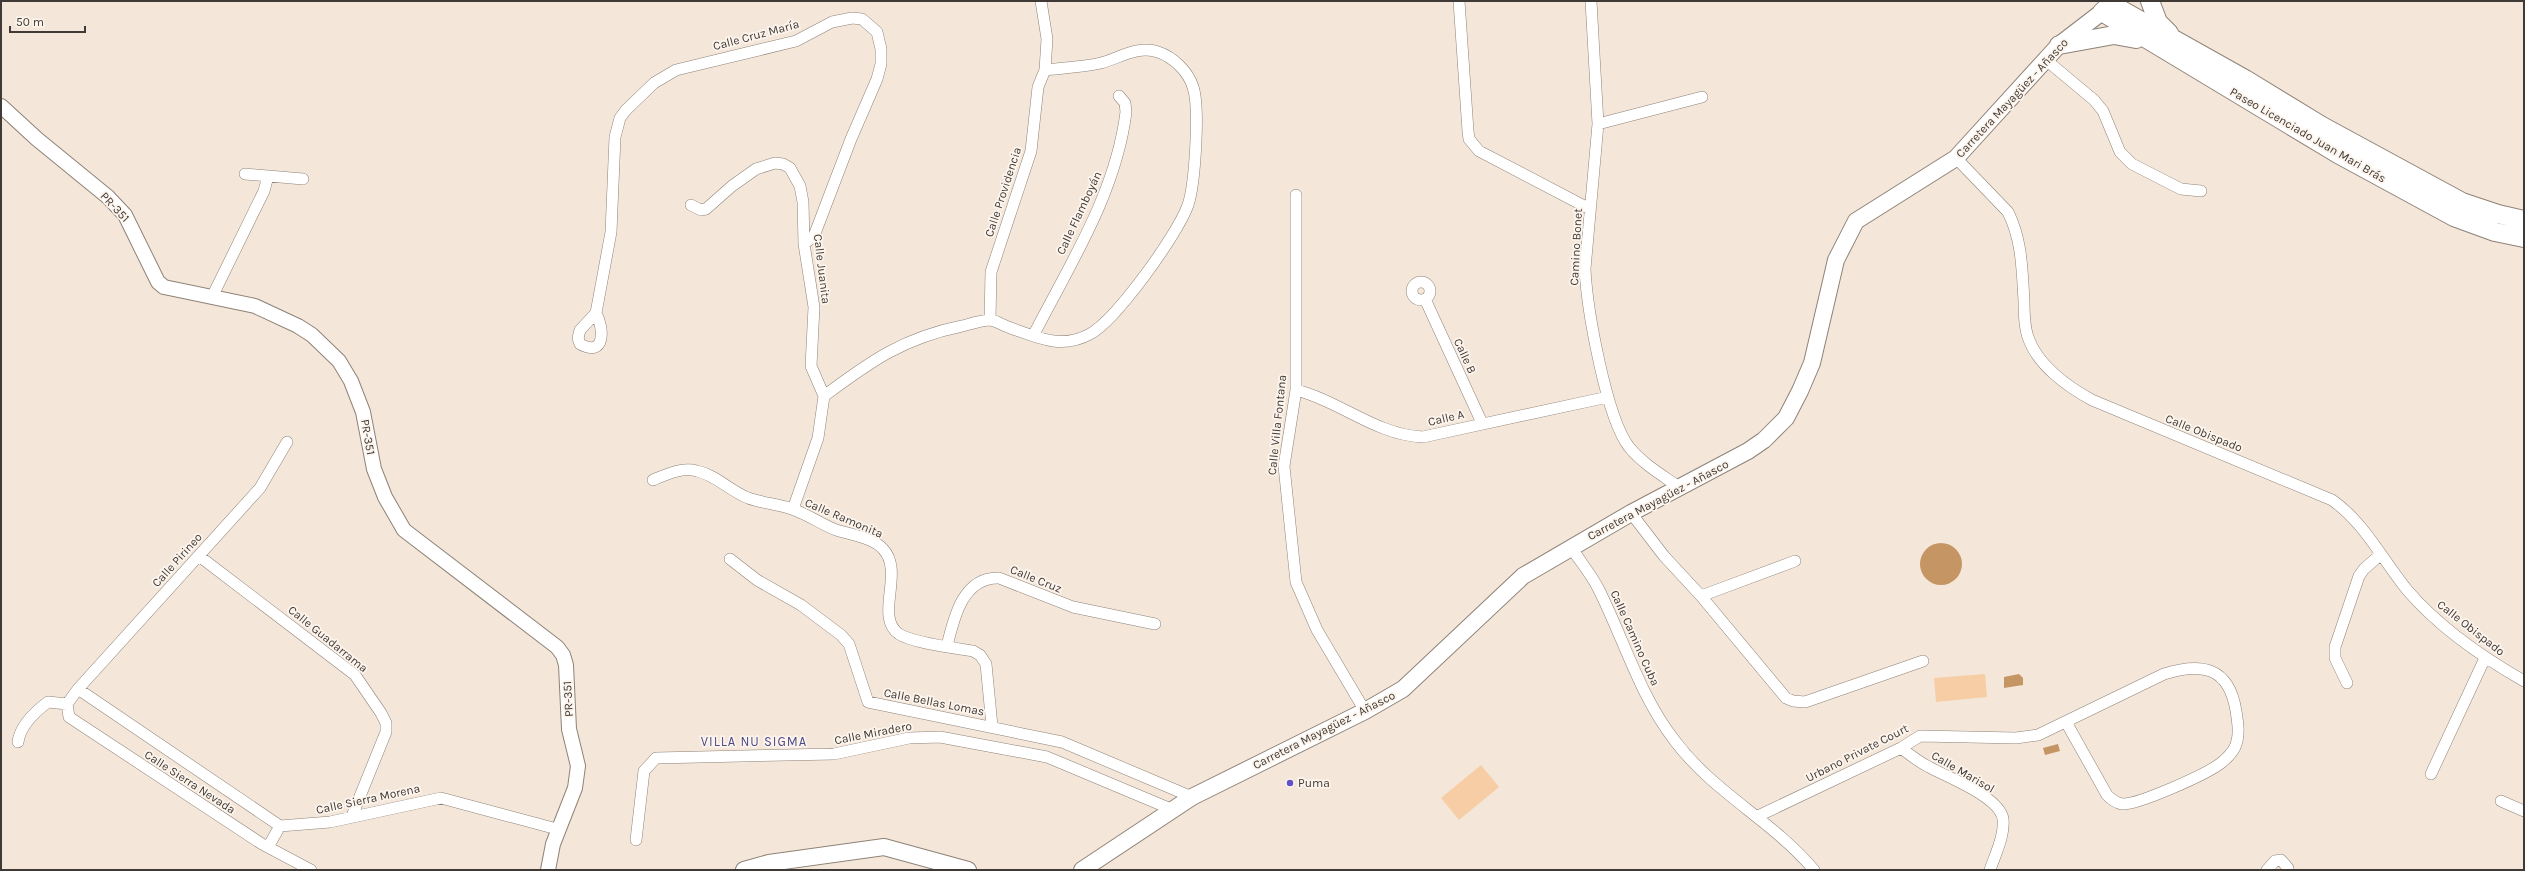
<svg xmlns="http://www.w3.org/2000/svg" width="2525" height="871" viewBox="0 0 2525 871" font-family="Karla,sans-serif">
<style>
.green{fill:#f6cda4}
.water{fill:#c59563}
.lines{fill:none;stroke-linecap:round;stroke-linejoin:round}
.minor-casing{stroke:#8e8277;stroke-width:12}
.tertiary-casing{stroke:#8e8277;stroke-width:16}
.secondary-casing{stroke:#8e8277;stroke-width:18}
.primary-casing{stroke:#8e8277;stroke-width:20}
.minor{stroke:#fff;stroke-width:11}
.tertiary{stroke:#fff;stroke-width:14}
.secondary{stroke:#fff;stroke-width:16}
.primary{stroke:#fff;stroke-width:18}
.poi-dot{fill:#6151c9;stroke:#fdf5ed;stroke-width:1.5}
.labels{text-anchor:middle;stroke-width:3.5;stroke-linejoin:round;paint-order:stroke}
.street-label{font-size:12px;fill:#3f3a35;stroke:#fdf5ed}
.poi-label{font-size:12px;fill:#3f3a35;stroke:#fdf5ed;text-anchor:start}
.neighbourhood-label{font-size:13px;letter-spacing:1px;fill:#4e4b89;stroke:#fdf5ed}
</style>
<rect width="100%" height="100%" fill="#f4e7da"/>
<path class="green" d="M1985,674l2,23 -51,5 -2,-24z
M1481,765l18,22 -40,33 -18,-22z"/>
<path class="water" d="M1920 564a21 21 0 1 1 42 0a21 21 0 1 1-42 0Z
M2019,674l4,4v7l-19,3v-11z
M2058,744l2,7 -15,4 -2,-7z"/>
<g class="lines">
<defs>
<path id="minor" d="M1459,1l9,130 1,8 10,12 111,58
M1591,1l7,123 -13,145c2,40 21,148 44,178 14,17 33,28 50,40
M2046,60l48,40 9,11 17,41 12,12 49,25 20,2
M1598,124l104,-27
M1956,158l52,54c14,28 14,57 16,89 0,12 0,25 4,36 9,28 40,50 64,63l240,100c33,23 51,61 76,91 32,37 74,66 116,90
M245,174l58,5
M1296,195v195l-12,76 12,116 21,48 48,81
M691,205l10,5 5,-1 26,-23 24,-17 19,-6 8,1 7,4 10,18 3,16 1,42 10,63 -3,59 13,30 -6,42 -25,71
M1412 291a9 9 0 1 1 18 0a9 9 0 1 1-18 0Z
M212,297l52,-106 4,-15
M1425,299l57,124
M596,313c8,15 10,45 -16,31l-2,-6 2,-8 16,-17 15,-81 4,-95 5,-19 6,-8 28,-27 22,-13 120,-29 36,-19 20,-4 10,1 15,13 4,17v15l-4,15 -26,60 -37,97 -10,8
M990,320l1,-48 40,-121 7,-64 7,-17 2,-31 -6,-38
M1033,336c37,-72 83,-143 93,-224l-1,-9 -6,-7
M1296,390c44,11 80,45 127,47l185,-40
M824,396c47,-35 79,-58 138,-70 8,-2 20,-6 29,-6 5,1 12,5 17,7 28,10 53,23 82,7 26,-14 88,-100 98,-129 7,-21 12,-97 5,-118 -5,-16 -20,-30 -35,-35 -19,-7 -39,6 -57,11 -18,4 -38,5 -56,7
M653,480c14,-6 29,-13 44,-9 19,4 33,20 51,27 14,5 30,6 44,11 15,5 29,15 44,21 13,4 38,8 47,19 22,23 -9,68 16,85 14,9 56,14 74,17l7,4 6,9 6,62
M1631,513l33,43 37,40
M1571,547c8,13 20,27 27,41 26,51 41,107 77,153 39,52 98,80 139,129
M199,556l156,119 26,38 5,10v9l-34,84
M730,559l27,21 44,25 40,30 8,9 19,58 194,40 130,55
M1795,561l-94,35 85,102 7,3 12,1 118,-41
M947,646c7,-29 16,-69 52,-68l74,29 82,17
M2347,683l-12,-25v-11l24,-71 5,-7 16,-14
M78,689l202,137 50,-4 111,-24 116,31
M67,704l2,13 193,127 49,26
M18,742c2,-16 18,-31 30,-40l19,2 11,-15 182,-201 27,-46
M1901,748c9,7 18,14 28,19 18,10 71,30 74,52 2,16 -8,36 -13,51
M2431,774l54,-116
M2501,801l23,10
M1758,816l143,-68 19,-12 96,2 22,-3 126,-61c38,-12 65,-7 72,37 2,12 4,25 -1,36 -3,6 -9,12 -14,16 -14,11 -83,42 -99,41 -6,-1 -11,-5 -15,-9l-41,-73
M636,840l8,-69 12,-13 178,-4 75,-16 31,-1 107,20 124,52
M268,847l12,-21
M2267,870l8,-9 6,-1 7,8"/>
<path id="tertiary" d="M1,106l36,33 71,58 17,18 33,67 6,5 91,19 43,20 14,9 27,26 12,20 12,31 11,57 11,28 19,33 153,117 6,8 3,10 3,64 9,37 -3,22 -22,56 -5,26"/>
<path id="secondary" d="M744,870l25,-7 115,-16 84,23
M1082,870l110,-73 173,-86 38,-22 120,-113 108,-63 117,-62 16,-11 22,-22 14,-27 12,-28 24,-103 20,-39 100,-63 103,-113 43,-33"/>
<path id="primary" d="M2114,1l-12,11 236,142 116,63 41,15 29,6
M2150,1l8,21 11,11
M2111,4l134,75 77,47 140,76 36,12 26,6
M2059,45l55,-10 22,4"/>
</defs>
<use href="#minor" class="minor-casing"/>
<use href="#tertiary" class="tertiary-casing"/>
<use href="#secondary" class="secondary-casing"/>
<use href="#primary" class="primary-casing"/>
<use href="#minor" class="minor"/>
<use href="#tertiary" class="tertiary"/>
<use href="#secondary" class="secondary"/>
<use href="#primary" class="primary"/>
</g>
<circle class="poi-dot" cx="1290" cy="783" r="4"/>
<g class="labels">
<g class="street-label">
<text transform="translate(756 35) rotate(-15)" y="4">Calle Cruz María</text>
<text transform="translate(2012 98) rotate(-47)" y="4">Carretera Mayagüez - Añasco</text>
<text transform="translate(2308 135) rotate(30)" y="4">Paseo Licenciado Juan Mari Brás</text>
<text transform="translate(1003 192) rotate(-72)" y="4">Calle Providencia</text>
<text transform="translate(115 207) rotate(47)" y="4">PR-351</text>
<text transform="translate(1079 213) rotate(-65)" y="4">Calle Flamboyán</text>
<text transform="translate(1576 247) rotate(-87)" y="4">Camino Bonet</text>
<text transform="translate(822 269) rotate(83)" y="4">Calle Juanita</text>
<text transform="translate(1465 356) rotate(65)" y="4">Calle B</text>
<text transform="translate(1446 418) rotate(-13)" y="4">Calle A</text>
<text transform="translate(1277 425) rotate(-84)" y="4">Calle Villa Fontana</text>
<text transform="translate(2204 433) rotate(22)" y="4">Calle Obispado</text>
<text transform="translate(368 437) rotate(80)" y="4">PR-351</text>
<text transform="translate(1658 500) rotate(-28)" y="4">Carretera Mayagüez - Añasco</text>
<text transform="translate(844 518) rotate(23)" y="4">Calle Ramonita</text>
<text transform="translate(177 560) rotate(-48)" y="4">Calle Pirineo</text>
<text transform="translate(1036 579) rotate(22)" y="4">Calle Cruz</text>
<text transform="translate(2471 628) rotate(38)" y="4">Calle Obispado</text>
<text transform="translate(1635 638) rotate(66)" y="4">Calle Camino Cuba</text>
<text transform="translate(328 639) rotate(39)" y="4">Calle Guadarrama</text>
<text transform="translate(568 699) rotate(-93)" y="4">PR-351</text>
<text transform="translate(934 702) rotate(11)" y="4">Calle Bellas Lomas</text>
<text transform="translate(1324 730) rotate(-27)" y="4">Carretera Mayagüez - Añasco</text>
<text transform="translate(873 733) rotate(-11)" y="4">Calle Miradero</text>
<text transform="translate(1857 753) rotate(-27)" y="4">Urbano Private Court</text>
<text transform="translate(1963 772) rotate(30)" y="4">Calle Marisol</text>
<text transform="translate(190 782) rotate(33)" y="4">Calle Sierra Nevada</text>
<text transform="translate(368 799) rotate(-12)" y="4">Calle Sierra Morena</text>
</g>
<g class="poi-label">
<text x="1298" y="787">Puma</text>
</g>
<g class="neighbourhood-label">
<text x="754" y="746">VILLA NU SIGMA</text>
</g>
</g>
<rect width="2525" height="871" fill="none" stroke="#3f3a35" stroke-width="4"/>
<path d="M10 26v6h75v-6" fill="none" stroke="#3f3a35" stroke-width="2"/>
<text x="16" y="26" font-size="12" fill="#3f3a35" stroke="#fdf5ed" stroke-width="3" paint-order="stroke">50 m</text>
</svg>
